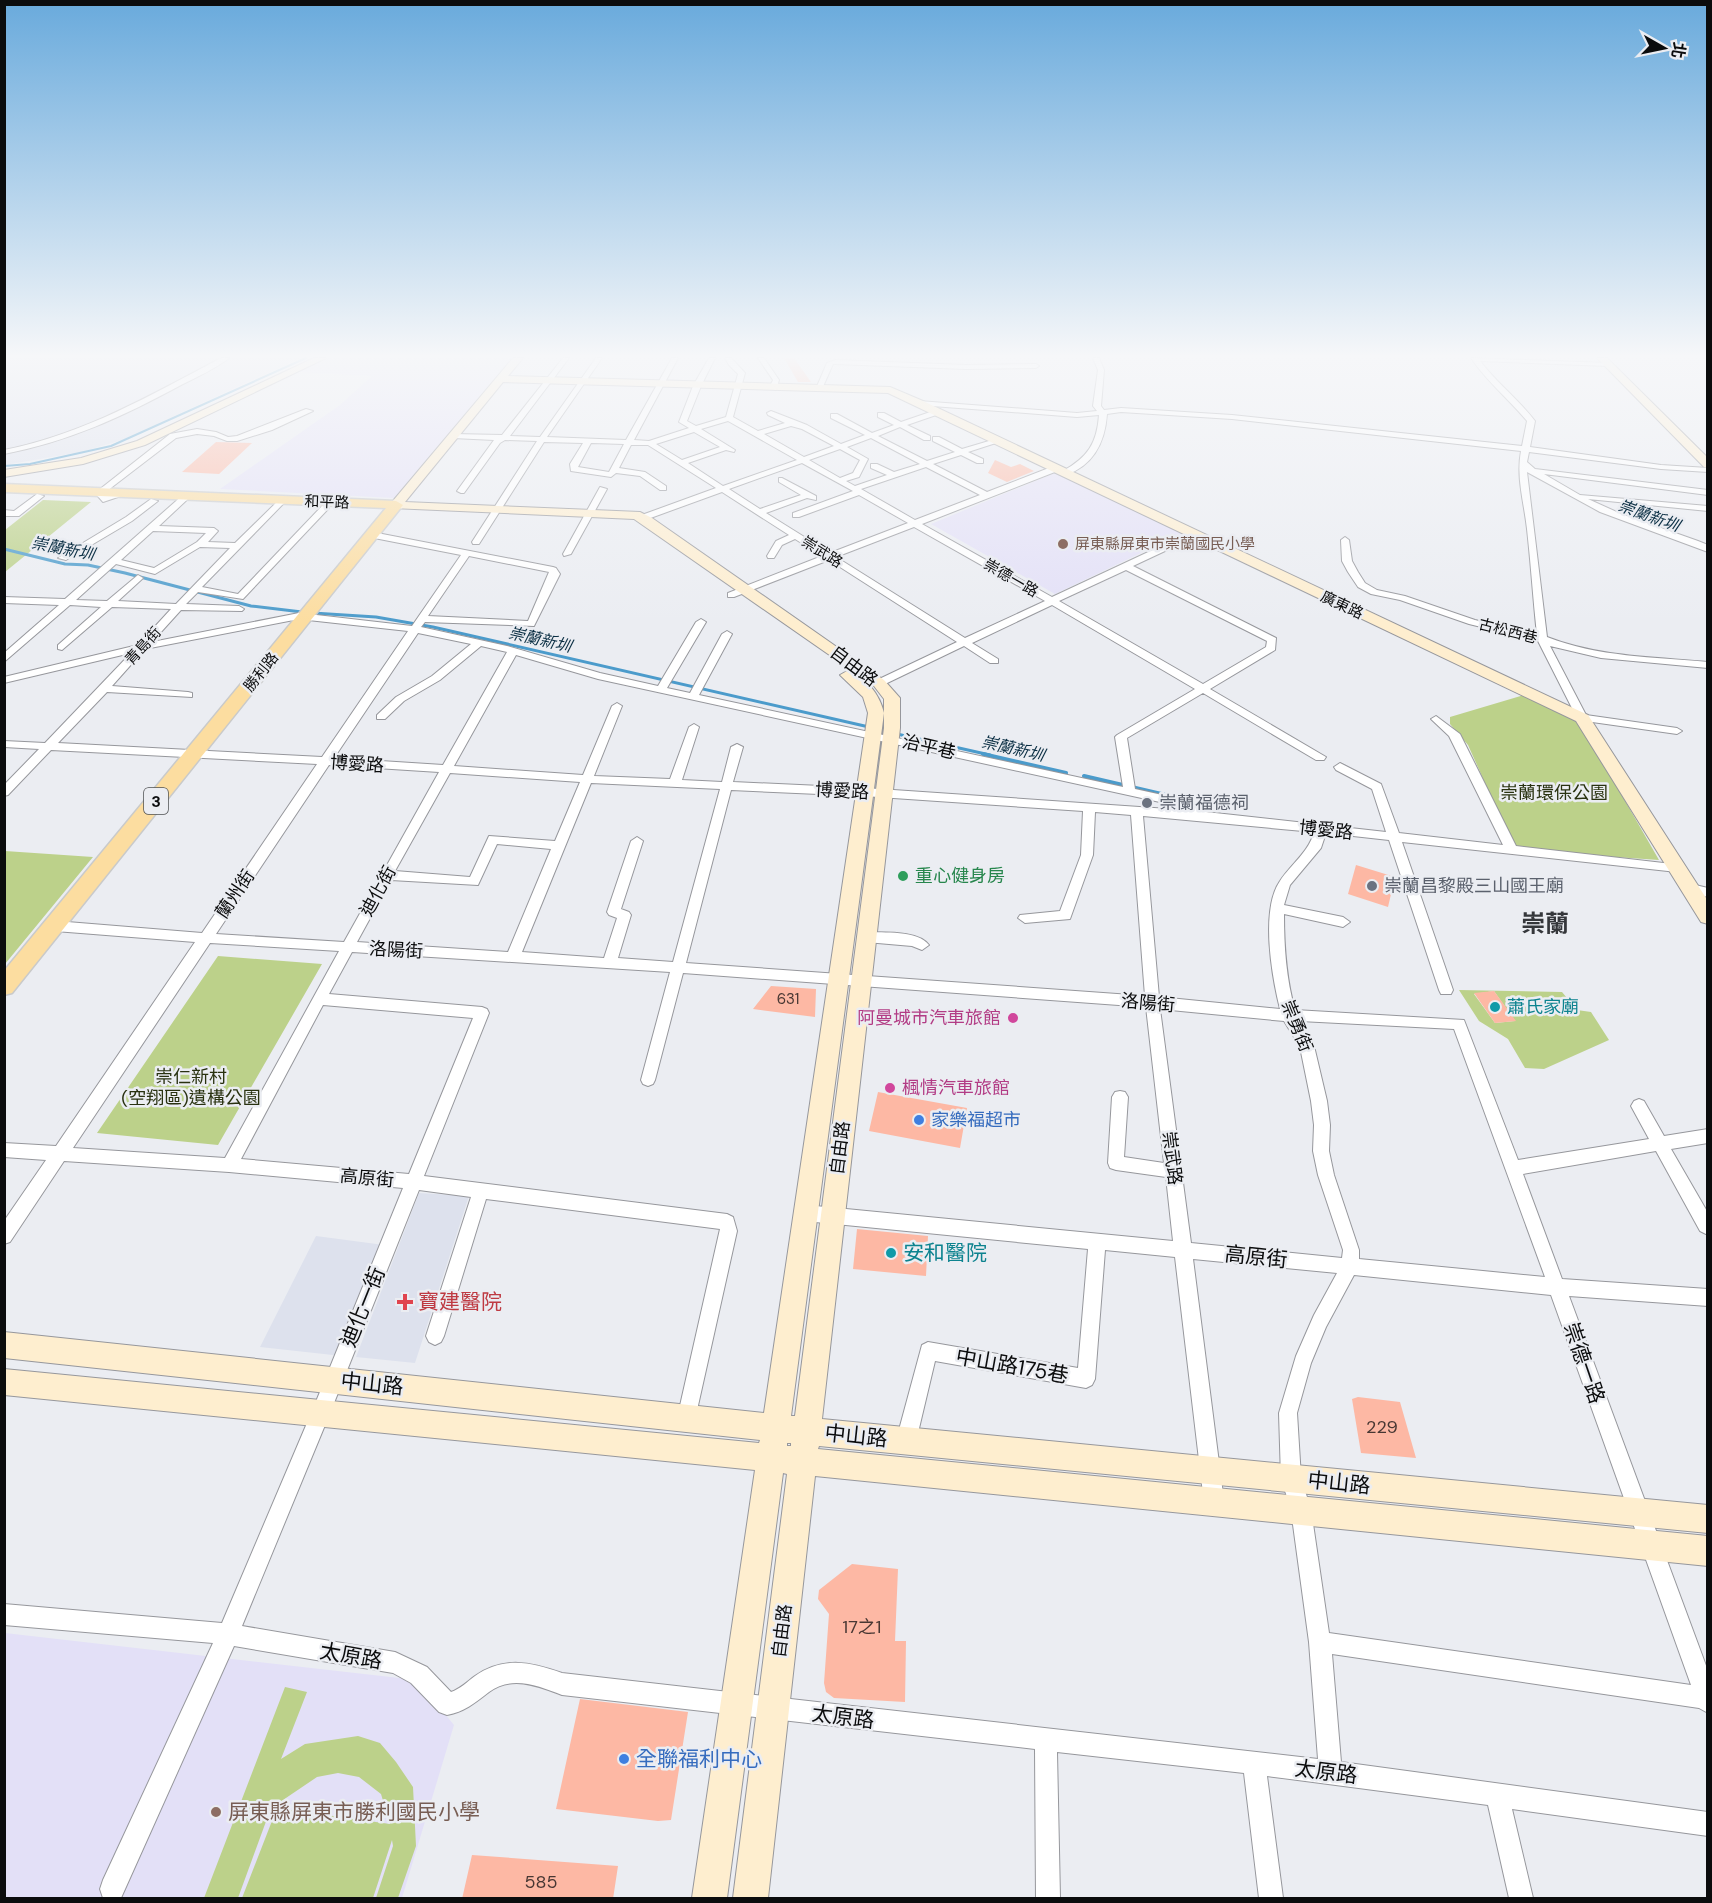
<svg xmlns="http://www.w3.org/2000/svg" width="1712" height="1903" viewBox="0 0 1712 1903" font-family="'DM Sans','Noto Sans TC',sans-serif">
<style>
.built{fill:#dde1ed}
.education{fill:#e3e0f7}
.green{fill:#bcd18a;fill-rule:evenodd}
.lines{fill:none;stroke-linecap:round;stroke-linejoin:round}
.stream-far2{stroke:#4b9bcb;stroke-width:2}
.stream-far1{stroke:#4b9bcb;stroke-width:3}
.stream{stroke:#4b9bcb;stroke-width:4}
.building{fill:#fdb8a4}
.street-casing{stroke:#96979c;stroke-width:2}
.secondary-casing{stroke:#96979c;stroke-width:2}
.primary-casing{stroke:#c9caca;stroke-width:3}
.street{fill:#fff;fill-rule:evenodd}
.secondary{fill:#feeecf;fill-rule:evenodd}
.primary{fill:#fcdda0;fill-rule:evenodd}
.education-dot{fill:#8d6e63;stroke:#ebedf2;stroke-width:2}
.worship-dot{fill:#6b7280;stroke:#ebedf2;stroke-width:2}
.leisure-dot{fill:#2e9e5b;stroke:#ebedf2;stroke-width:2}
.culture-dot{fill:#0f9aa8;stroke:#ebedf2;stroke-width:2}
.hotel-dot{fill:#d1479c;stroke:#ebedf2;stroke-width:2}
.shop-dot{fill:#3f7fe0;stroke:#ebedf2;stroke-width:2}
.health-dot{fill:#e0444e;stroke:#ebedf2;stroke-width:2}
.labels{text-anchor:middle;stroke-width:5;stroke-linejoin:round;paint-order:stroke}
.far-street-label{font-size:15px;fill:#0b0c0d;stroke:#ebedf2}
.far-education-label{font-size:15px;fill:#785e54;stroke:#ebedf2;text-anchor:start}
.number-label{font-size:15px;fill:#483733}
.far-water-label{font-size:16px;font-style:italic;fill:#0b2f44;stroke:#ebedf2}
.shield{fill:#ebedf2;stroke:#4e5052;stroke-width:1.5}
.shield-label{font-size:16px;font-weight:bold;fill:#0b0c0d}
.street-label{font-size:18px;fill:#0b0c0d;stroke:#ebedf2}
.park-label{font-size:18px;fill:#293210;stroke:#ebedf2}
.worship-label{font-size:18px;fill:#5b616d;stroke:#ebedf2;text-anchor:start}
.leisure-label{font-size:18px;fill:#27864d;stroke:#ebedf2;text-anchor:start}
.culture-label{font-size:18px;fill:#0d838f;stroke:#ebedf2;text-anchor:start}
.hotel-label{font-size:18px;fill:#b23c85;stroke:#ebedf2;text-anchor:end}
.shop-label{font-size:18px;fill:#366cbe;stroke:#ebedf2;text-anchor:start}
.near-number-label{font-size:18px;fill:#483733}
.near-culture-label{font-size:21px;fill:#0d838f;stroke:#ebedf2;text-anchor:start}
.near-street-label{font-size:21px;fill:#0b0c0d;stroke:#ebedf2}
.near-health-label{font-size:21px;fill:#be3a42;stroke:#ebedf2;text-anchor:start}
.near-shop-label{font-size:21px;fill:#366cbe;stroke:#ebedf2;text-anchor:start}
.near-education-label{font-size:21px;fill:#785e54;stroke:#ebedf2;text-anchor:start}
.district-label{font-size:24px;font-weight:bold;fill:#35373b;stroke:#ebedf2}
</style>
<rect width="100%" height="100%" fill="#ebedf2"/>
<path class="built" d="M4,358h297l-179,82 -41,12 -76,13z
M419,1193l50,3 -54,167 -59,-6z
M316,1236l68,9 -42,111 -82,-9z"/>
<path class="education" d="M327,358h185l-118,140 -174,-9 120,-84 32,-29 -75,-4z
M1057,472l126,61 -128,61 -124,-70z
M5,1633l412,47 37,45 -52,173h-397z"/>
<path class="green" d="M43,500l48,2 -86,70v-42z
M1524,695l54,24 81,141 -144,-10 -47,-105 -18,-21v-7z
M5,851l88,6 -88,107h-1z
M218,956l104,8 -104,181 -121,-12z
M1459,990l103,2 15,18 14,2 18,28 -65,29 -19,-1 -17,-29 -29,-18zM1494,991l21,30 -20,2 -21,-29z
M285,1687l22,5 -26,67 24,-15 53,-8 22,7 16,19 17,25 3,59 -18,52h-22l17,-52 -1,-6 -19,58h-131l35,-90 113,16 -9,-30 -22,-17 -21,-4 -21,4 -34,23 -15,16 -30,82h-34z"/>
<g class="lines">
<path class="stream-far2" d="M4,466l26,-2 81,-18 195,-88"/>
<path class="stream-far1" d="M4,549l61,15 23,1 37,8 126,33 51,6
M313,613l63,4 57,10 436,100
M897,734l93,21"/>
<path class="stream" d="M983,754l83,19
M1084,776l86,20"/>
</g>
<path class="building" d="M784,358h10l17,24h-13z
M216,442l36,1 -33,31 -37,-2z
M995,460l16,7 9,-3 14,7 -27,11 -19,-9z
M1356,865l39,12 -7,30 -40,-13z
M771,986l45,3 -1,28 -62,-8z
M1494,991l22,30 -21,2 -21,-30z
M1562,998l9,13 -36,3 -8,-13z
M878,1092l89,16 -7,40 -91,-17z
M857,1229l71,7 -2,40 -73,-7z
M1358,1397l42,5 16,56 -55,-5 -9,-54z
M852,1564l46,5 -3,72h11l-1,61 -71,-4 -8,-6 -2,-9 5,-69 -11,-15 1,-9z
M580,1699l108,13 -17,108 -13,1 -102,-12z
M472,1855l146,11 -5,33h-151z"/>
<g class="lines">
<defs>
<path id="street" d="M221,358h8c-14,11 -32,19 -48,27 -57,31 -113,57 -177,69v-4c80,-16 147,-55 217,-92z
M563,358h6l-59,78 30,1 56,-79h6l-55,79 79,3 46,-82h6l-44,82 15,1 40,-13 -10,-6 14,-36 16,-28h6l-14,28 -14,35 9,5 30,-9 12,-43 -9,-9 -4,-7h6l14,15 -12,44 25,14 27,-8 -17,-8 -1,-2 4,-2 36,14 34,19 24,-9 -34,-17v-4h6l35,19 22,-8 -16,-8v-4h6l17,9 35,-12 4,2 -1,2 -32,11 23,11v4h-6l-24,-13 -22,9 49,25 28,-9 -22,-11v-4h6l23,12 37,-11v4l-31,10 15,7v4h-6l-16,-8 -28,9 54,28 67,-26h6v4l-138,54 130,73 139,-65h6v4l-64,30 143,72 -1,12 -65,39 116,68 -2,3h-8l-113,-67 -76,45 8,51 41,9 30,14 180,20 -14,-43 -36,-19 -2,-3 6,-4 41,21 18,49 104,12 -54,-109 -18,-17 5,-3 24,18 56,112 165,19 2,3 -6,4 -275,-30 51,148 -2,4h-10l-2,-4 -50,-150 -63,-7 -5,15 -31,37 -6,20 59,12 7,5 -7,5 -59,-13c0,33 2,64 11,96l169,10 54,140 131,-21 -18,-33 3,-5 5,-2 5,2 20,35 44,-7v14l-37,6 37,64 -2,21 -6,-3 -44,-80 -133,23 39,105 146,10v17l-139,-10 139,375v42l-9,-5 -367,-54 9,108 367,50v24l-196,-27 21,89h-24l-21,-93 -221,-29 16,122h-24l-15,-125 -187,-21 3,146h-24l-1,-149 -473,-54c-24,-9 -50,-20 -73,-3 -14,11 -25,20 -42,23l-8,-3 -28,-29 -18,-10 -159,-27 -113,252h-18l-3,-9 3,-9 110,-237 -209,-18v-21l218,19 91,-214 90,-221 -174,-16 -165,-11 -54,81 -6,2v-23l42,-61 -42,-3v-14l52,3 139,-204 -140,-11 -7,-5 2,-3 5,-2 147,12 115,-169 -266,-14 -43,45 -4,1v-11l35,-36 -35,-2v-6l41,2 86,-90 -127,30v-6l134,-32 33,-36 -59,-2 -50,43 -4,-1v-4l43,-38 -31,-2 -66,57v-9l55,-48 -55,-2v-6l61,2 119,-105 7,2 -32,30 55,2 4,3 -10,11 27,1 47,-46 3,1v4l-83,85 36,7 84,-88 7,2 -86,91 -45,-7 -12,12 53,2 5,3 -2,2 -61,-1 -29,32 147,-29 113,13 49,-71 -92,-18v-4l3,-1 181,35 3,1 4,6 -26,52 -109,-4 -4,5 86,19 93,27 58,13 38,-64 5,-3 5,3 -39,66 23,5 32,-59 5,-3 5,3 -33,61 424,92 -8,-50 2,-2 78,-46 -143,-84 -80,38 26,16v4h-8l-26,-17 -81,39h-8v-4l82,-39 -128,-82 -95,37h-6v-4l94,-37 -27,-17 -13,6 -8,13h-6l-1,-2 9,-15 13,-6 -67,-43 -77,28h-6v-4l77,-28 -68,-43h-17l-12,23 26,4 21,14v4h-6l-20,-14 -24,-3 -5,4 -40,-6 -1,-7 13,-21 -39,-1 -65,102h-6l-1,-2 65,-101 -32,-1 -5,3 -36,50h-3l-4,-2 37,-51 -41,-2 -4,-2 4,-2 49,1zM728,421l69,39 -74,26 -35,-23 38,-13 8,2 1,-2 -34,-21zM791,426l11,3 32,17 -30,11 -40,-23zM694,432l26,15 -38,13 -26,-16zM871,438l49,26 -26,8 -17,-8h-6v4l16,7 -32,11 -9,-5 13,-4 9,-18 -21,-12zM591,443l33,1 -15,28 -31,-5zM840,449l20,11 -7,13 -13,5 -31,-18zM802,463l51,28 -60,22v4h6l60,-22 49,28 -78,30 -64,-40 41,-15 9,2v-4l-34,-18h-3v4l22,13 -41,14 -31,-20zM926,467l54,28 -65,25 -54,-31zM914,527l131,74 -80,37 -129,-81zM153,531l53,2 -9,9 -43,26 -33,-8zM200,547l30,1 -54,56 -58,-3 23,-21 2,-2 -5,-3 -31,26 -31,-1 40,-36 39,10zM469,556l80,16 -21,49 -100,-5zM1126,570l141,71 -1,6 -63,37 -144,-83zM299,619l109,12 -86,126 -264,-14 49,-51 85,5v-4l-4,-1 -76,-6 33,-37zM418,633l53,11 -39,32 -36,21 -19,18v4h8l19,-18 36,-21 41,-34 26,6 -64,113 -109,-7zM516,655l82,24 571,125 14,6 -319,-22 -131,-6 10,-35 -6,-3 -6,3 -9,35 -40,-2 17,-53 -5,-3 -5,3 -19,52 -76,-3 28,-70 -5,-3 -5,3 -29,69 -129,-9zM329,765l110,7 -95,170 -128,-8zM450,773l130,9 -25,59 -66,-5 -19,41 -75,-6zM591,783l129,6 -47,173 -55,-4 13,-43 -2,-3 -8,-3 22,-68 -6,-4 -6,4 -24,71 2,3 8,3 -13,40 -82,-6zM731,790l133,6 219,15 -2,44 -21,56 -40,4 -2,3 7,5 45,-4 23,-64 2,-43 36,3 14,181 -459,-33zM1143,816l171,16c-5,20 -23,32 -34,49 -20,29 -8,96 0,128l-121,-12zM497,844l54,5 -43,103 -151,-10 34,-62 87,5zM210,943l129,8 -114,207 -152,-10zM352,952l318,20 -29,108 2,4 5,2 5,-2 2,-4 28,-107 463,34 18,156 -40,-6 4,-60 -3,-5 -5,-1 -5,1 -3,5 -4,66 2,5 6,2 50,7 7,64 -368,-36 -6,3 -2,5 2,5 6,3 283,28 -10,119 -150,-26 -6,3 -26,96 3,7 7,3 7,-3 3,-7 19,-80 151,27 6,-3 3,-6 10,-129 70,7 29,245 3,7 7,3 7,-3 3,-7 -31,-243 144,14 -23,42 -18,41 -17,57 2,65 10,32 18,132 9,117 -756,-86c-31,-11 -58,-17 -87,3 -8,6 -15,13 -24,16l-24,-25 -32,-15 -153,-26 88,-213 89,-223 52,7 -45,139 3,6 6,3 6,-3 3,-6 42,-137 234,30 -43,190 2,7 7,2 7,-2 2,-7 42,-188 -4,-14 -6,-3 -303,-38 65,-163 -2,-4 -5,-2 -153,-13zM323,1005l150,13 -64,156 -168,-15zM1160,1009l124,12 16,26 11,54 3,24 -1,26 5,24 25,75 -1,8 -151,-15zM1300,1021l154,8 91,248 -186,-18v-9l-25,-75 -5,-24 1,-26 -3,-24 -13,-55zM1354,1275l197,20 140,390 -362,-52 -18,-123 -10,-32 -4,-65 14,-50 15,-36z
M758,358h6l15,22 -3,10 -7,-2 4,-8z
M1093,358h6l5,12 -3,36 3,4 17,-2 111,7 290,31 5,-25c-18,-22 -40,-39 -56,-63l139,5 -2,3 -128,-5c17,22 38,38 55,60l-5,26 131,18 47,3v4l-47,-3 -132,-17 -2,10 8,7 173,21v5l-164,-21 36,21 128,11v5l-120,-12 31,14 79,28 10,4v7l-108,-40 -73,-40 20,165c51,20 107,20 161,25v6l-107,-10 -51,-12 36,69 91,13 5,3 -5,3 -99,-14 -40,-79 -69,-17 -69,-24 -29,-6 -13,-7 -10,-15 -6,-11 -1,-21 4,-3 4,3 3,21 6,11 7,11 12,7 28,6 70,24 62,15c-4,-36 -6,-71 -10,-106 -3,-27 -11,-51 -6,-78l-289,-32 -111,-7 -14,2c-2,28 -13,51 -41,61l-4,-2 1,-2c25,-14 34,-28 36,-56l-22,2 -158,-12 -4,-2 4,-2 158,12 20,-2 -4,-5 5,-36z
M835,360l131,5 70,-1 3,2 -3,2 -70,1 -131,-5h-2l-12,27h-6l12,-28z
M306,409l7,2 -41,19 -35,11h-10l-13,-5 -17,-2 -21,4 -73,56 2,2 13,-4 4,2 -1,2 -18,6 -8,-9 75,-59 27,-5 19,3 12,5 9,-1z
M600,487l7,2 -36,65 -7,2 -1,-2z
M37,494l7,2 -25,20h-15v-6l10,1z
M151,499l7,2 -26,20 -66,39 -8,-2 68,-41z
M1691,884l17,4v9l-22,-5 -1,-3z
M866,932c17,1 52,-2 63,13l-7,5 -10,-4 -46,-4 -7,-5z"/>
<path id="secondary" d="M314,358h12l-181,87 -62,19 -79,13v-7l77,-12 56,-17z
M513,358h10l-15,18 382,11 33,14 665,314 120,186v23l-7,-2 -125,-201 -688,-328 -385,-11 -98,120 235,10 12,6 232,162 16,18v30l-78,691 886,86v28l-889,-87 -1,3 890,87v30l-893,-90 -47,422h-35l54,-424 -4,-1 -56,425h-35l63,-428 -751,-75v-26l755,74 1,-3 -756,-82v-26l760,81 104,-700 -5,-16 -23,-22 7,-4c18,4 33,24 37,42l-93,703h4l89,-688v-29l-10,-13 -240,-167 -242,-11v-6zM787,1443h4v3h-4z
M1597,358h10l101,100v10l-4,-1z"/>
<path id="primary" d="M4,484l392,17 7,4 -391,488 -8,2v-24l382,-463 -382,-16z"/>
</defs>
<use href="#street" class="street-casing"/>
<use href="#secondary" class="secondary-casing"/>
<use href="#primary" class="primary-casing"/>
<use href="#street" class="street"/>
<use href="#secondary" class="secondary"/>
<use href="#primary" class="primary"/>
</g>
<linearGradient id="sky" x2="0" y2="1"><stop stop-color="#69aadc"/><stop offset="0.57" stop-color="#f6f7f9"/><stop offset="1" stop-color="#f6f7f9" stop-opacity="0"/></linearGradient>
<rect width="1712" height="624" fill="url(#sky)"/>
<g class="education-dot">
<circle cx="1063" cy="544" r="6"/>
<circle cx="216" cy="1812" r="6"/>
</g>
<g class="worship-dot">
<circle cx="1147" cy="803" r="6"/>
<circle cx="1372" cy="886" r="6"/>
</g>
<circle class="leisure-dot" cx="903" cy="876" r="6"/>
<g class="culture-dot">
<circle cx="1495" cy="1007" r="6"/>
<circle cx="891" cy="1253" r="6"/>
</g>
<g class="hotel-dot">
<circle cx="1013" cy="1018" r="6"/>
<circle cx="890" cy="1088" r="6"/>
</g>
<g class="shop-dot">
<circle cx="919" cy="1120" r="6"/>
<circle cx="624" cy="1759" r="6"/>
</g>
<path class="health-dot" d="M402 1293h6v6h6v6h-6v6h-6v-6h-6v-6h6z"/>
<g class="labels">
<g class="far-street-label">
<text transform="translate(327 502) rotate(2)" y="5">和平路</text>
<text transform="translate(822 552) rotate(32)" y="5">崇武路</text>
<text transform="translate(1011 578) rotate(30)" y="5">崇德一路</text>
<text transform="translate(1342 605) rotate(25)" y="5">廣東路</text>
<text transform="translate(1508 631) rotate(14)" y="5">古松西巷</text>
<text transform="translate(143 646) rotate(-48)" y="5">青島街</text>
<text transform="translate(261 672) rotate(-51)" y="5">勝利路</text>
</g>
<g class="far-education-label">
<text x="1075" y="549">屏東縣屏東市崇蘭國民小學</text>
</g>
<g class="number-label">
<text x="788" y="1004">631</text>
</g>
<g class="far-water-label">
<text transform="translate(1649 515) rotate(20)" y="6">崇蘭新圳</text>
<text transform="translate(63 548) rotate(11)" y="6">崇蘭新圳</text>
<text transform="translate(540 639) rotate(13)" y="6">崇蘭新圳</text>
<text transform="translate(1013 748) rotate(13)" y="6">崇蘭新圳</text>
</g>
<rect class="shield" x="144" y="788" width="24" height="26" rx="4.5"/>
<g class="shield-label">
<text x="156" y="807">3</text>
</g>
<g class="street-label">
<text transform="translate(854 666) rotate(37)" y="6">自由路</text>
<text transform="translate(929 747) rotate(13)" y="6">治平巷</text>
<text transform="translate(357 764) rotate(4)" y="6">博愛路</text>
<text transform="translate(842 791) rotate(3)" y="6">博愛路</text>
<text transform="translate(1326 830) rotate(6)" y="6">博愛路</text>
<text transform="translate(378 891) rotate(-61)" y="6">迪化街</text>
<text transform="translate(235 894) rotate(-56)" y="6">蘭州街</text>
<text transform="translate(396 950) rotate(3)" y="6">洛陽街</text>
<text transform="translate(1148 1003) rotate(5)" y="6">洛陽街</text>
<text transform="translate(1297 1026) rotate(68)" y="6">崇勇街</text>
<text transform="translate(840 1148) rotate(-83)" y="6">自由路</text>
<text transform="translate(1172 1158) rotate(83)" y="6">崇武路</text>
<text transform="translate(367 1178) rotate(5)" y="6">高原街</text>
<text transform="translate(782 1631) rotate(-83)" y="6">自由路</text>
</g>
<g class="park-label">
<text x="1554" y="799">崇蘭環保公園</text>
<text x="191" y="1083">崇仁新村<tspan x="191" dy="21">(空翔區)遺構公園</tspan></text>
</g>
<g class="worship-label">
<text x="1159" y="809">崇蘭福德祠</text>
<text x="1384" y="892">崇蘭昌黎殿三山國王廟</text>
</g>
<g class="leisure-label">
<text x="915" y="882">重心健身房</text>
</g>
<g class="culture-label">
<text x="1507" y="1013">蕭氏家廟</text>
</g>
<g class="hotel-label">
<text x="1001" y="1024">阿曼城市汽車旅館</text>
<text x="902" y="1094" text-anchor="start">楓情汽車旅館</text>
</g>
<g class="shop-label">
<text x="931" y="1126">家樂福超市</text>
</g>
<g class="near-number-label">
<text x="1382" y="1433">229</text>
<text x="862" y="1633">17之1</text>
<text x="541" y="1888">585</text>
</g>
<g class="near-culture-label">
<text x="903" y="1260">安和醫院</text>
</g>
<g class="near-street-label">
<text transform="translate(1256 1257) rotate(6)" y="7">高原街</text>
<text transform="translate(363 1307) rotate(-68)" y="7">迪化一街</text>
<text transform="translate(1584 1363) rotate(71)" y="7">崇德一路</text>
<text transform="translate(1012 1366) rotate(10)" y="7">中山路175巷</text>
<text transform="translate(372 1384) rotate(6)" y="7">中山路</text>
<text transform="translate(856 1436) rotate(6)" y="7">中山路</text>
<text transform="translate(1339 1483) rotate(6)" y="7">中山路</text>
<text transform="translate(351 1656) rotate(10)" y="7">太原路</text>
<text transform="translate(843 1717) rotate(7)" y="7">太原路</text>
<text transform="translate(1326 1772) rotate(7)" y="7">太原路</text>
</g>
<g class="near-health-label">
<text x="418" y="1309">寶建醫院</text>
</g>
<g class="near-shop-label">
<text x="636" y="1766">全聯福利中心</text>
</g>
<g class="near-education-label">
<text x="228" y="1819">屏東縣屏東市勝利國民小學</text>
</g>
<g class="district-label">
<text x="1545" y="932">崇蘭</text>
</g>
</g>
<rect width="1712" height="1903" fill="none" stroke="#0b0c0d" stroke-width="12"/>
<g transform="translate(1664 48) rotate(99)" stroke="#ebedf2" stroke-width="4.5" paint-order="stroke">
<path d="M0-4.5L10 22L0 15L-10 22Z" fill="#0b0c0d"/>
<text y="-9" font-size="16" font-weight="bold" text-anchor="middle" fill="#0b0c0d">北</text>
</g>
</svg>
